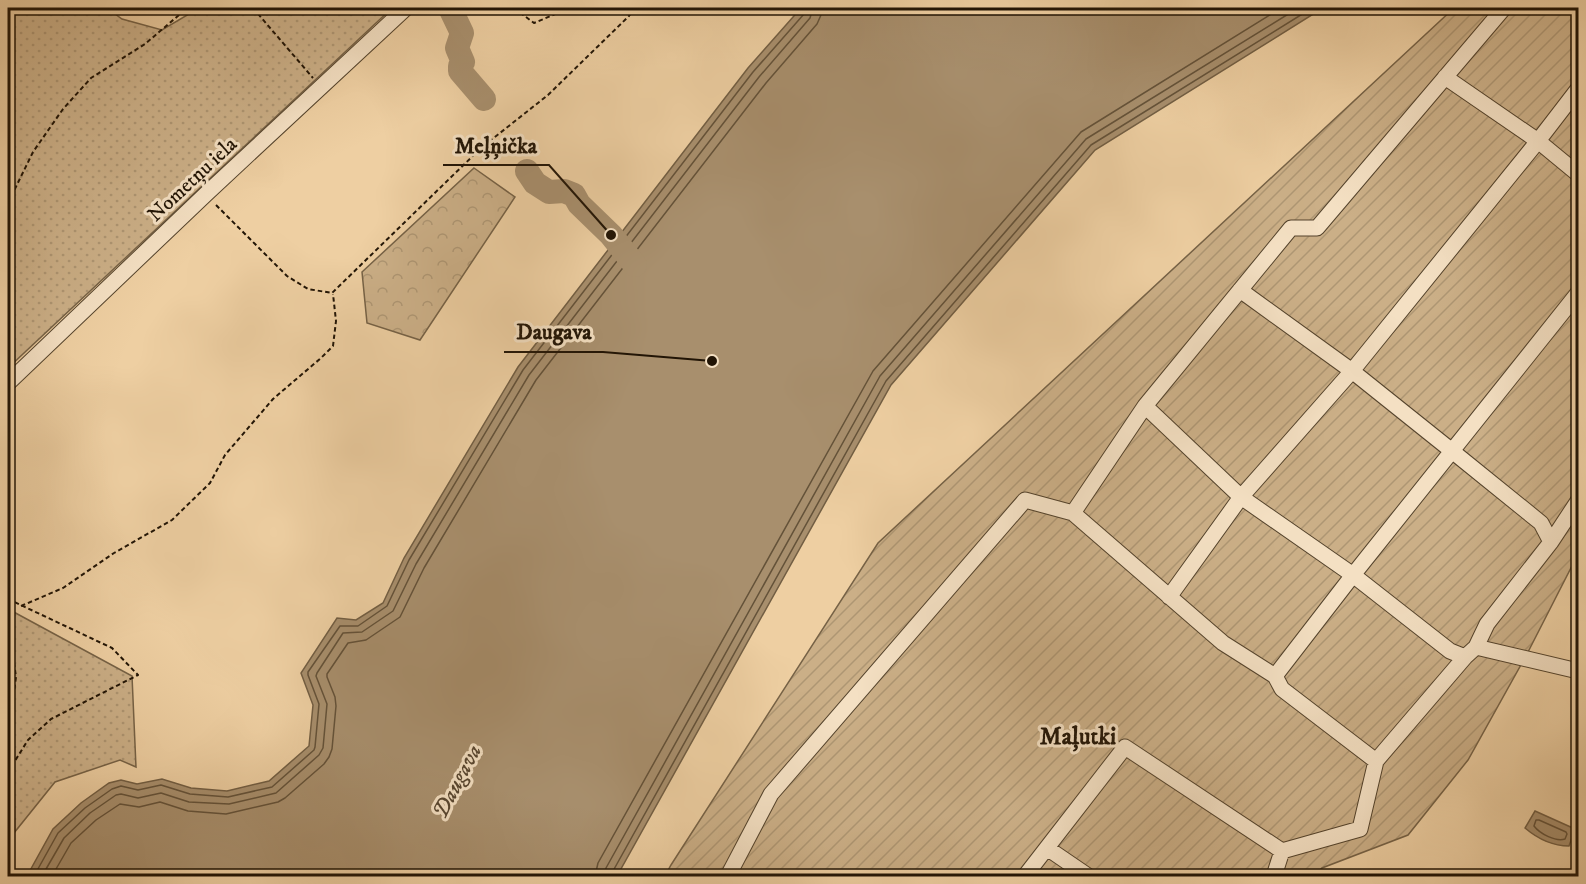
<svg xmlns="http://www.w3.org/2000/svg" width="1586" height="884" viewBox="0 0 1586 884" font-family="'IM FELL DW Pica',serif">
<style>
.grass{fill:url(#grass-dots);stroke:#766246;stroke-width:1.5}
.forest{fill:url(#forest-crowns);stroke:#766246;stroke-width:1.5}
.garden{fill:url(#garden-furrows);stroke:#766246;stroke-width:1.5}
.water{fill:#a88f6d;stroke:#725e43;stroke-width:1.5}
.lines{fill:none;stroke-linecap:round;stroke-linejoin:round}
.shore{stroke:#645239;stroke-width:1.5}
.river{stroke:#a88f6d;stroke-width:24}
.service-casing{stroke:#54432c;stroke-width:10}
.minor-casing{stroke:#54432c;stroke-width:17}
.path{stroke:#211405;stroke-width:2;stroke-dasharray:4.5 3;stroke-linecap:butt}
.service{stroke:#f4e0c3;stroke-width:8}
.minor{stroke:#f4e0c3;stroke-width:15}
.labels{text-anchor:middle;stroke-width:6;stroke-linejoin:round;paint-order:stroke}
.street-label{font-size:21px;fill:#211405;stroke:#f4e0c3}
.water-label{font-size:22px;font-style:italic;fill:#57452f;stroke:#f4e0c3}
.quarter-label{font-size:24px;font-weight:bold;fill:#211405;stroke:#f4e0c3}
.leader{fill:none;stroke:#211405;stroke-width:2}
.callout-dot{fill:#211405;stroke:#f4e0c3;stroke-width:2}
.callout-label{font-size:22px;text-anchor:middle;font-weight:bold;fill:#211405;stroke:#f4e0c3;stroke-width:6;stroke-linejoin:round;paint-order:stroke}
</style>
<defs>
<pattern id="grass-dots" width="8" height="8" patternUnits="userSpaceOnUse" patternTransform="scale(1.5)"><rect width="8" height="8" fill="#cbaf87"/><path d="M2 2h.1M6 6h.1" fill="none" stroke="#ae9673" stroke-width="1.8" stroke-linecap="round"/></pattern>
<pattern id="forest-crowns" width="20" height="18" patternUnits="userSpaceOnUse" patternTransform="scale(1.5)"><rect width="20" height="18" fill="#cbaf87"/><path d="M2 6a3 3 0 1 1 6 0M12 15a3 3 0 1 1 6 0" fill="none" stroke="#ae9673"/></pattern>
<pattern id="garden-furrows" width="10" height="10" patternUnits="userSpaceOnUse" patternTransform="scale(1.5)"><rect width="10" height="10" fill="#cbaf87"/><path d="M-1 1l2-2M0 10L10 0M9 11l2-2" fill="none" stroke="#ae9673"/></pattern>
</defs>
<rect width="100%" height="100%" fill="#eecfa2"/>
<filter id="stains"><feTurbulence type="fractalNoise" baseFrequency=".00333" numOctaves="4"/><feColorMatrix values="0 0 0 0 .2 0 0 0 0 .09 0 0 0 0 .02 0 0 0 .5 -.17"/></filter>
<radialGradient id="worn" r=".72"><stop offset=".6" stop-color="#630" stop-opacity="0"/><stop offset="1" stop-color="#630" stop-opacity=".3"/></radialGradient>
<path class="grass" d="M8,8h99l15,11 40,11 37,-22h193l-384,360z
M10,610l122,66 4,91 -16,-7 -65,22 -41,51 -6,13v-235z"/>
<path class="forest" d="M474,168l41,29 -95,143 -53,-17 -5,-51z"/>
<path class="garden" d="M1454,8h124v546l-51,100 -59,106 -60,75 -86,33 -7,8h-650l6,-11 207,-322z"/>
<path class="water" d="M801,8h522l-228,142 -204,235 -274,491h-590l26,-47 28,-26 28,-20 12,-3 16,4 25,-5 29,9 36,3 42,-10 40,-35 4,-41 -12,-32 36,-55 19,2 27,-17 21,-45 114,-191 230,-299z
M1535,811l40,18 -6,17c-17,0 -31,-7 -44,-18z"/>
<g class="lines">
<path class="shore" d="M1536,820h3l27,12 1,2 -2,5c-9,3 -25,-5 -31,-13z
M34,876l24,-43 27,-25 27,-19 9,-3 17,4 23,-5 29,9 38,3 44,-10 42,-37 1,-3 4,-43 -11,-29v-3l32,-46h18l29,-20 22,-46 114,-190 230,-298 51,-58 1,-6
M42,876l22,-38 26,-25 26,-18 5,-1 17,4 23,-5 28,9 40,2 47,-11 43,-38 4,-7 4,-44 -11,-28 1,-3 26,-40 19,-1 31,-21 23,-47 113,-189 230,-298 51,-59 3,-10
M52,876l19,-33 25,-23 24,-16 19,3 21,-5 28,9 38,3 52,-12 7,-4 39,-34 5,-7 3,-8 4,-43 -1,-9 -8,-20v-3l21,-31 18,-3 34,-23 24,-49 112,-188 230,-297 51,-59 4,-9 1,-7
M595,876l3,-13 275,-492 208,-239 200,-124
M604,876l2,-8 274,-492 206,-237 212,-131
M612,876l1,-5 273,-490 205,-236 221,-137"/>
<path class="river" d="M450,8l12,25 -5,15 6,14 -3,4v5l24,28
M527,171l8,12 14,9 15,-1 10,4 5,9 32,31 24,30"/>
<defs>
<path id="service" d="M118,8l9,2 9,-2"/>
<path id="minor" d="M1445,77l93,64 40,33
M1240,290l112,81 100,80 89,72 10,19
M8,383l198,-189 200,-186
M1145,406l96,91 112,78 97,76 15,6
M1073,513l150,130 52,33 7,13 94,72
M1169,597l72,-100 111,-126 186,-230 40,-52
M1476,647l102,24
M1275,676l78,-101 225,-282
M1047,848l41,28
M728,876l43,-82 254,-294 48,13 72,-107 146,-178h26l187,-220
M1025,876l100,-129 157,104
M1274,876l8,-25 78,-22 16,-68 89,-104 11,-10 11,-23 64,-82 27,-41"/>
</defs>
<use href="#service" class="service-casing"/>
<use href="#minor" class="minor-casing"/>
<path class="path" d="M253,8l60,70
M514,8l20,15 26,-11 2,-4
M8,203l25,-51 30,-43 28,-31 54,-34 34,-29 5,-7
M216,205l71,71 21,13 24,4 149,-145 67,-53 81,-79 6,-8
M8,599l104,49 26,27 -87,44 -23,21 -20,32
M21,606l42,-18 51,-35 58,-33 38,-37 15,-28 48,-56 48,-41 12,-12 3,-25 -3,-27
M8,633l4,15 4,29 -8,61"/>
<use href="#service" class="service"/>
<use href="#minor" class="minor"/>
</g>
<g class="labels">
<g class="street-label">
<text transform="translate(192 179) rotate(-43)" y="7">Nometņu iela</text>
</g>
<g class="water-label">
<text transform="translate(456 781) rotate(-62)" y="8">Daugava</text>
</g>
<g class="quarter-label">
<text x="1078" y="744">Maļutki</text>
</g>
</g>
<path class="leader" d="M611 235L549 165H443M712 361L603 352H504"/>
<g class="callout-dot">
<circle cx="611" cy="235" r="6"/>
<circle cx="712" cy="361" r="6"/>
</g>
<g class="callout-label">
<text x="496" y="153">Meļņička</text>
<text x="554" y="339">Daugava</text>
</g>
<rect width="1586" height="884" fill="none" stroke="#eecfa2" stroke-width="30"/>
<rect x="9" y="9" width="1568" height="866" fill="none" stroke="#211405" stroke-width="3"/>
<rect x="15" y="15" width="1556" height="854" fill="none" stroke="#211405" stroke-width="1.5"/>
<rect width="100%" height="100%" filter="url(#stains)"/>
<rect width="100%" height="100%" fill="url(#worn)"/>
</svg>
